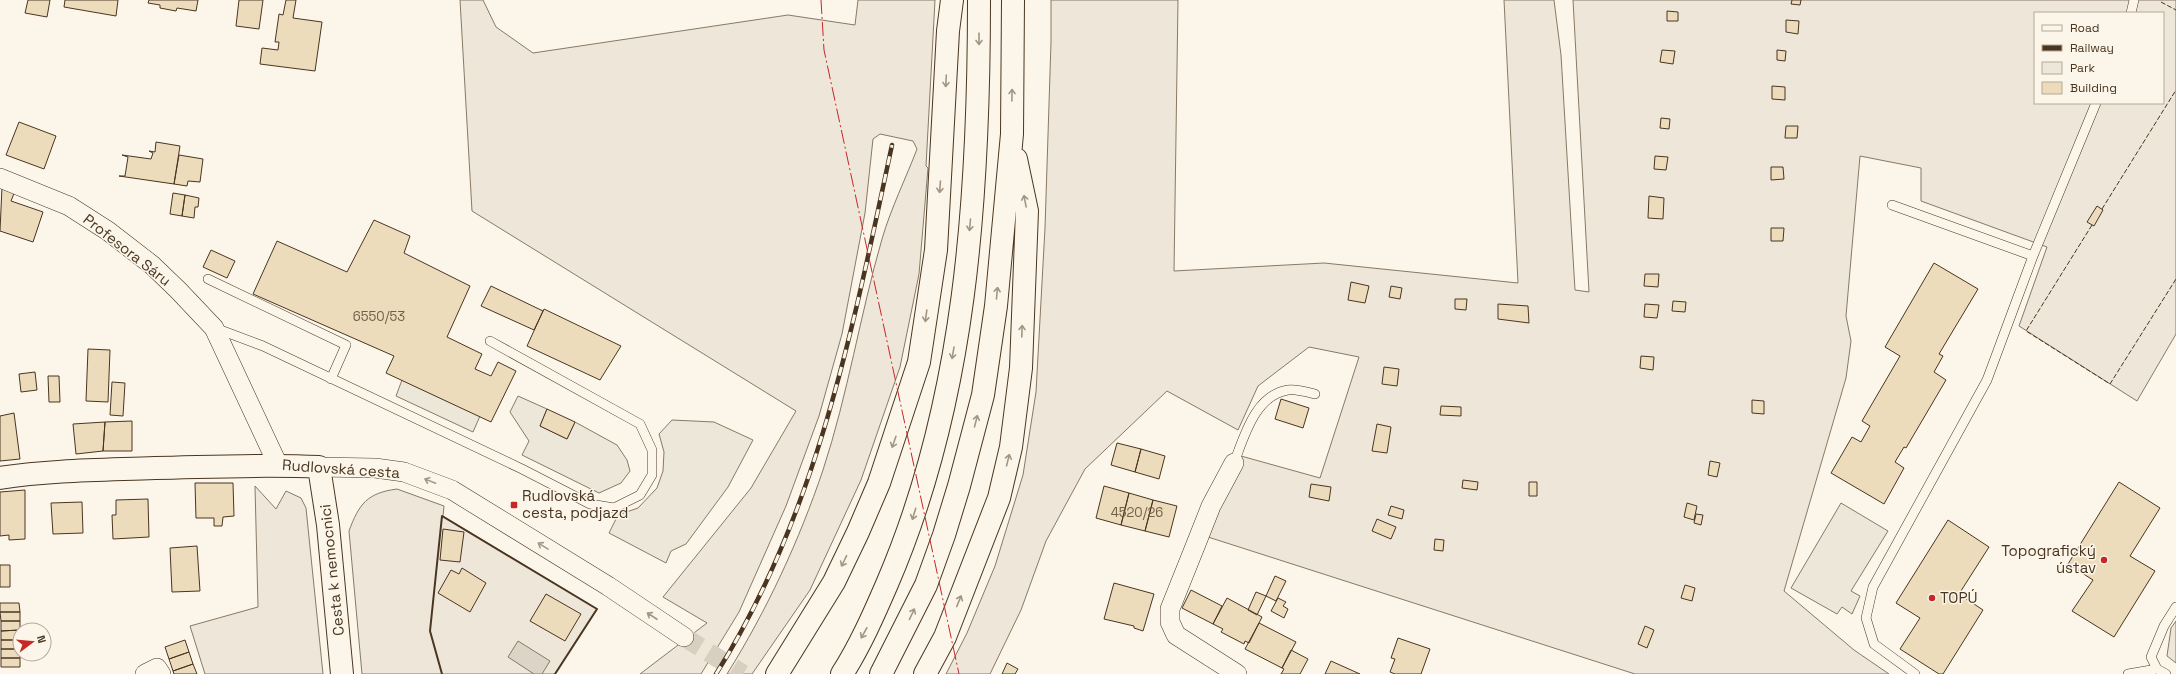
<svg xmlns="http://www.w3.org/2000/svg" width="2176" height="674" viewBox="0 0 2176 674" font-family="'Space Grotesk',sans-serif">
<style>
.green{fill:#ede6d9;stroke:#887966;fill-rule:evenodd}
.parking{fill:#ede7d9;stroke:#887966}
.water{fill:#dcd4c6;stroke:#887966}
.building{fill:#ecdcbc;stroke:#4a3520}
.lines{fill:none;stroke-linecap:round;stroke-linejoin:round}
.minor-tunnel{stroke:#d8cfc1;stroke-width:19;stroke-dasharray:19 10;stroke-linecap:butt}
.service-casing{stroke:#4a3520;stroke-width:10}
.minor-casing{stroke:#4a3520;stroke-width:20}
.tertiary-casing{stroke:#4a3520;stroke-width:24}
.motorway-casing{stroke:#4a3520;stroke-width:24}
.service{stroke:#fbf6e9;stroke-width:9}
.minor{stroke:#fbf6e9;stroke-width:19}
.tertiary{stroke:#fbf6e9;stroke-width:22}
.motorway{stroke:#fbf6e9;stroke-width:22}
.rail-casing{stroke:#4a3520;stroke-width:4.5}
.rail{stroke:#fbf6e9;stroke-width:3;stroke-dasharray:9;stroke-linecap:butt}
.fence{stroke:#4a3520;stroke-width:1;stroke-dasharray:5 2;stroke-linecap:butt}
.wall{stroke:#4a3520;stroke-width:2}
.power{stroke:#c62828;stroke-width:1;stroke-dasharray:14 3 2 3;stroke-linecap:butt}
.oneway{stroke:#a29684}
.poi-dot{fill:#c62828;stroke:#fbf6e9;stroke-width:1.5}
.labels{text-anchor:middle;stroke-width:3;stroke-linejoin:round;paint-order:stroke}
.number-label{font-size:13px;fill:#725f47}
.street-label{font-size:15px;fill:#4a3520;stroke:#fbf6e9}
.poi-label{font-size:15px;fill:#4a3520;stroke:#fbf6e9;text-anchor:start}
</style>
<rect width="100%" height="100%" fill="#fbf6e9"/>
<path class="green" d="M460,0h23l13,27 37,26 255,-38 67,10 3,-25h77l-9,166 2,2 -9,106 -19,93 -39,113 -51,110 -58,84h-25c40,-64 72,-133 96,-204 25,-76 37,-155 59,-231 9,-31 24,-61 35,-90l-4,-8 -33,-7 -7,5 -8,74 -23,121 -23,82 -33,90 -47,106 -38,62h-61l67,-51 -44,-26 88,-109 45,-77 -324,-200z
M1051,0h127l-4,271 150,-8 194,20 -14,-283h50l7,55 14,235 14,2 -16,-292h603v334l-39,67 -118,-75 28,-79 -126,-46v-33l-61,-12 -14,160 5,25 -5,37 -62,213 70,59 35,24h-254l-427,-137 33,-81 79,22 39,-121 -50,-10 -51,39 -20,44 -71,-39 -82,78 -39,72 -25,69 -31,64h-44l21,-41 28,-67 28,-91 13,-83 9,-164 6,-186zM2035,13h128v90h-128z
M255,486l21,23 10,-18 15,7 5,10 17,166h-118l-15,-48 68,-19z
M397,489l47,17 -1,10 154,93 -42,65h-193l-13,-143c10,-27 18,-38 48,-42z
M2176,621v42l-9,-7 4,-28z"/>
<path class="parking" d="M402,380l78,36 -7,16 -77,-36z
M518,396l29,13 -7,17 27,13 8,-17 42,23 10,15 3,11 -9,12 -22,10 -77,-38 7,-14 -19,-29z
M672,420l42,2 39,18 -25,47 -42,57 -15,7 -5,12 -57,-30 9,-18 20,-7 19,-20 6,-17 1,-19 -5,-18z
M1841,503l47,28 -37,60 9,5 -8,18 -10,-7 -5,7 -46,-26z"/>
<path class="water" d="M518,641l32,20 -8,13h-8l-26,-17z"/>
<path class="building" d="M28,0h22l-3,17 -22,-4z
M65,0h53l-2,16 -52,-9z
M149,0h49l-2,11 -19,-3 -1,3 -16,-3v-3l-12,-2z
M239,0h24l-4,29 -23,-3z
M286,0h10l-3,18 29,4 -7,49 -55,-7 2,-16 16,2 1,-8h-4l4,-28 4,1z
M1792,0h9l-1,5 -9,-1z
M1667,11l11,1v9h-11z
M1786,20l13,1 -1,13 -12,-2z
M1662,50l13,1 -2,13 -13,-2z
M1777,50l9,1 -1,10 -8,-1z
M1772,86l13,1v13l-13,-1z
M1661,118l9,1 -1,10 -9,-1z
M19,122l37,14 -12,33 -38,-14z
M1786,126h12l-1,12h-12z
M156,142l24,4 -6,38 -55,-8h6l3,-19 -6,-2 29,4 2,-6 -4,-2 6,1z
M179,155l24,4 -3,23 -12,-1 -1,5 -13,-2z
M1655,156l13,1 -2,13 -12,-1z
M1771,167h12l1,12 -13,1z
M2,187l13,4 -4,10 32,11 -10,30 -33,-11z
M173,193l12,2 -3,21 -12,-2z
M185,195l14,3 -1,9h-3l-1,11 -12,-2z
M1649,196l15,2 -1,21 -15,-1z
M2097,206l6,4 -9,16 -7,-4z
M374,220l36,16 -6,17 66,33 -23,51 35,17 -7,15 16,7 7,-14 18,9 -25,51 -105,-49 8,-17 -141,-62 24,-53 70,31z
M1771,228h13l-1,13h-12z
M211,250l24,11 -8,17 -24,-11z
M1934,263l44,26 -39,65 4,2 -9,16 12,8 -40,68 -2,-1 -9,15 9,6 -20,36 -53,-31 21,-36 9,5 9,-16 -8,-5 38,-65 -15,-9z
M1645,274h14l-1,13 -14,-1z
M1351,282l18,4 -4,17 -17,-3z
M491,286l52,25 -9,19 -53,-24z
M1391,286l11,2 -2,11 -11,-2z
M1455,299h12l-1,11 -11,-1z
M1673,301l13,1 -1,10 -13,-1z
M1498,304l30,2 1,17 -31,-4z
M1645,304l14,1 -2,13 -13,-1z
M544,309l77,37 -21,34 -73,-34z
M88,349l22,1 -2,52 -22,-1z
M1641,356l13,1 -1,13 -13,-2z
M1384,367l15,2 -2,17 -15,-2z
M35,372l2,18 -16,2 -2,-18z
M48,376h11l1,26h-11z
M112,382l13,1 -2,33 -13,-1z
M1281,399l28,9 -6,20 -28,-9z
M1752,400l12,1v13l-12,-1z
M1441,406l20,1v9l-21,-1z
M547,409l28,13 -8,17 -27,-13z
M14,413l6,46 -20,2v-45z
M132,421v30h-29l2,-29z
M105,422l-2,29 -27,3 -3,-30z
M1377,424l14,3 -4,26 -15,-2z
M1117,443l24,6 -6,23 -24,-7z
M1141,449l24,7 -6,23 -24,-7z
M1710,461l10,2 -3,14 -9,-2z
M1463,480l15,2 -1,8 -15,-2z
M1529,482h8v14h-8z
M2119,482l41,26 -30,48 25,15 -41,66 -42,-26 21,-31 -25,-16z
M195,483h38l1,33 -11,1 -1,9h-8v-8h-18z
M1311,484l20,3 -2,14 -20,-4z
M1104,486l25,7 -8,32 -25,-7z
M25,490v49l-16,1v-5l-9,1v-44z
M1129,493l24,7 -8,31 -24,-6z
M148,499l1,38 -36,2 -1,-24h4v-15z
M1153,500l24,6 -8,31 -24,-6z
M82,502l1,31 -30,1 -2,-31z
M1687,503l10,3 -3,14 -10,-3z
M1391,506l13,4 -2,9 -14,-4z
M1696,514l7,1 -2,10 -7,-2z
M1377,519l19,8 -5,12 -19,-8z
M1948,520l41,27 -30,47 24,16 -40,64h-4l-39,-25 20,-31 -24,-15z
M443,529l21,3 -4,30 -20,-2z
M1435,539l9,1 -1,11 -9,-1z
M197,546l3,45 -28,1 -2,-44z
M0,565h10v22h-10z
M462,568l24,15 -16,29 -32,-19 13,-23 8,4z
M1275,576l11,5 -10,20 -10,-5z
M1114,583l40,11 -11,37 -9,-3v-2l-30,-7z
M1685,585l10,3 -3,13 -11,-3z
M1191,590l31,16 -9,18 -31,-16z
M1256,592l10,4 -9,19 -9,-5z
M546,594l35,20 -16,27 -35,-20z
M1227,598l35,19 -13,26 -4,-2 -1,3 -23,-12 2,-3 -10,-5z
M1278,598l8,4 -3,4 5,3 -4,9 -13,-7z
M0,603h19l1,9h-20z
M0,612h20v9h-19z
M1,621h19v9l-19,1z
M1259,623l37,19 -14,26 -37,-19z
M1645,626l9,4 -7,18 -9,-4z
M20,630v10h-19v-9z
M1398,638l32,11 -9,25h-26l-5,-2 5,-13 -4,-1z
M1,640h19v9h-19z
M185,640l4,12 -20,7 -4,-12z
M1,649h19v9h-19z
M1291,650l17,9 -8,15h-19l3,-5 -2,-1z
M189,652l4,12 -20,7 -4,-12z
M1,658h19v9h-19z
M1331,661l29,13h-35z
M1007,663l11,6 -3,5h-13z
M193,664l4,10h-23l-1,-3z"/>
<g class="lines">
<path class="minor-tunnel" d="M684,637l59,37"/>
<defs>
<path id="service" d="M2131,13l3,-13
M1892,205l141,51
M208,279l138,66 -15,34
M215,328l48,18 259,123 68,35 24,4 26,-13 12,-20v-25l-12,-26 -150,-83
M1234,463c10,-26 21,-68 54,-73 8,-1 19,2 27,4
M1915,674l-41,-30 -8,-26 7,-31 114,-207 46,-124 63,-153
M2128,674l29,-5
M2166,674l-9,-5 -6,-12 13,-31 12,-19"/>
<path id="minor" d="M0,178l69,28 39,25 44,34 26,25 36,38 64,137
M1234,463l-23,43 -13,33 -28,70v13l6,13 61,39
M319,467l56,1 29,4 48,18 156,96 76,51
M145,674l12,-6 4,6"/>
<path id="tertiary" d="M0,478c51,-8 104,-8 155,-10 55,-1 110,-4 164,-1l9,58 14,149"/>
<path id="motorway" d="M777,674l57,-92 24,-50 21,-49 40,-121 17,-112 12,-219 4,-31
M842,674c18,-28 32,-60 45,-90 79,-183 92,-388 92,-584
M881,674l45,-89 18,-50 15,-49 24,-91 13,-89 16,-172 1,-134
M925,674l20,-37 54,-139 12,-51 10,-79 6,-157 -11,-52"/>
</defs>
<use href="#service" class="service-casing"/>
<use href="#minor" class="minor-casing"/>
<use href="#tertiary" class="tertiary-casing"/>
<use href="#motorway" class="motorway-casing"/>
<use href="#service" class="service"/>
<use href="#minor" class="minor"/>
<use href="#tertiary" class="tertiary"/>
<use href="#motorway" class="motorway"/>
<defs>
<path id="rail" d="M716,674c101,-159 137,-347 176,-529"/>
</defs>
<use href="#rail" class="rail-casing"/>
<use href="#rail" class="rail"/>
<path class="fence" d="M2161,2l15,8
M2102,209l74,-119
M2092,225l-66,106 84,53 66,-105"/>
<path class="wall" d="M442,674l-12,-43 12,-115 155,93 -42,65"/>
<path class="power" d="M821,0l3,50 135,624"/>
</g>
<defs><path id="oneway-shaft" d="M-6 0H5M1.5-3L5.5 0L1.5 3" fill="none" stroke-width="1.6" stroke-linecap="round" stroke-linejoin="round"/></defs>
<g class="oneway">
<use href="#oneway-shaft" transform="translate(979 39) rotate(90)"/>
<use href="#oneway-shaft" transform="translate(946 81) rotate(93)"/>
<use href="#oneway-shaft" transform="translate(1012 95) rotate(-89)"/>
<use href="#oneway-shaft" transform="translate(940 187) rotate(94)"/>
<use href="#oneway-shaft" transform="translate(1025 201) rotate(-101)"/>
<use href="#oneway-shaft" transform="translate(970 225) rotate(95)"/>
<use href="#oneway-shaft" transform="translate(997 293) rotate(-85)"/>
<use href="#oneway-shaft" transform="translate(926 316) rotate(98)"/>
<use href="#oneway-shaft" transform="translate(1022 331) rotate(-88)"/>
<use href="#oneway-shaft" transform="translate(953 353) rotate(100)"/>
<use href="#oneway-shaft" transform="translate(976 421) rotate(-76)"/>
<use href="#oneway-shaft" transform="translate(894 442) rotate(109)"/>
<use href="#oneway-shaft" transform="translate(1008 460) rotate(-76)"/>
<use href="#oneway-shaft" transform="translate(430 481) rotate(-158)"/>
<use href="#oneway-shaft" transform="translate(914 514) rotate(107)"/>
<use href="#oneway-shaft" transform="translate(543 546) rotate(-148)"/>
<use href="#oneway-shaft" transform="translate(844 561) rotate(116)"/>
<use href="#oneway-shaft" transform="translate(959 601) rotate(-68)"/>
<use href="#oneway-shaft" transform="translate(912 614) rotate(-65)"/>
<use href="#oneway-shaft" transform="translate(652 616) rotate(-147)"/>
<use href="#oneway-shaft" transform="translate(864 633) rotate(119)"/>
</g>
<g class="poi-dot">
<rect x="510" y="501" width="8" height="8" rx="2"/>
<circle cx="2104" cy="560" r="4"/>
<circle cx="1932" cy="598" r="4"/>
</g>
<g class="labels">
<g class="number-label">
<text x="379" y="321">6550/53</text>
<text x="1137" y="517">4520/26</text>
</g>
<g class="street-label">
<text transform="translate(127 250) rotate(38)" y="5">Profesora Sáru</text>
<text transform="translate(341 469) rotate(4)" y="5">Rudlovská cesta</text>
<text transform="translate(332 570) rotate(-96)" y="5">Cesta k nemocnici</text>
</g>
<g class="poi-label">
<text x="522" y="501">Rudlovská<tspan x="522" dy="17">cesta, podjazd</tspan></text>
<text x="2096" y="556" text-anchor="end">Topografický<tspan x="2096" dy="17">ústav</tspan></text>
<text x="1940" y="603">TOPÚ</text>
</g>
</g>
<rect x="2034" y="12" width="130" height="92" fill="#fbf6e9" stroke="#b4a999"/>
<rect x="2042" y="25" width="20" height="6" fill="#fbf6e9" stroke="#b4a999"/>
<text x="2070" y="32" font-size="12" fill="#4a3520">Road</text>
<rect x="2042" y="45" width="20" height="6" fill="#4a3520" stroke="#b4a999"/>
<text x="2070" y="52" font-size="12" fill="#4a3520">Railway</text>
<rect x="2042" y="62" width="20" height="12" fill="#ede6d9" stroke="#b4a999"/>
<text x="2070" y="72" font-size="12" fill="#4a3520">Park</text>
<rect x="2042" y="82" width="20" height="12" fill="#ecdcbc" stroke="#b4a999"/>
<text x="2070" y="92" font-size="12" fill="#4a3520">Building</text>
<g transform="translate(32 642) rotate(74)"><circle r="19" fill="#fbf6e9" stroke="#b4a999"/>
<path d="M0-3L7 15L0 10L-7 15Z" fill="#c62828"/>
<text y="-6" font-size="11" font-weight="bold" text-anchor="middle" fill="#4a3520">N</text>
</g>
</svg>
